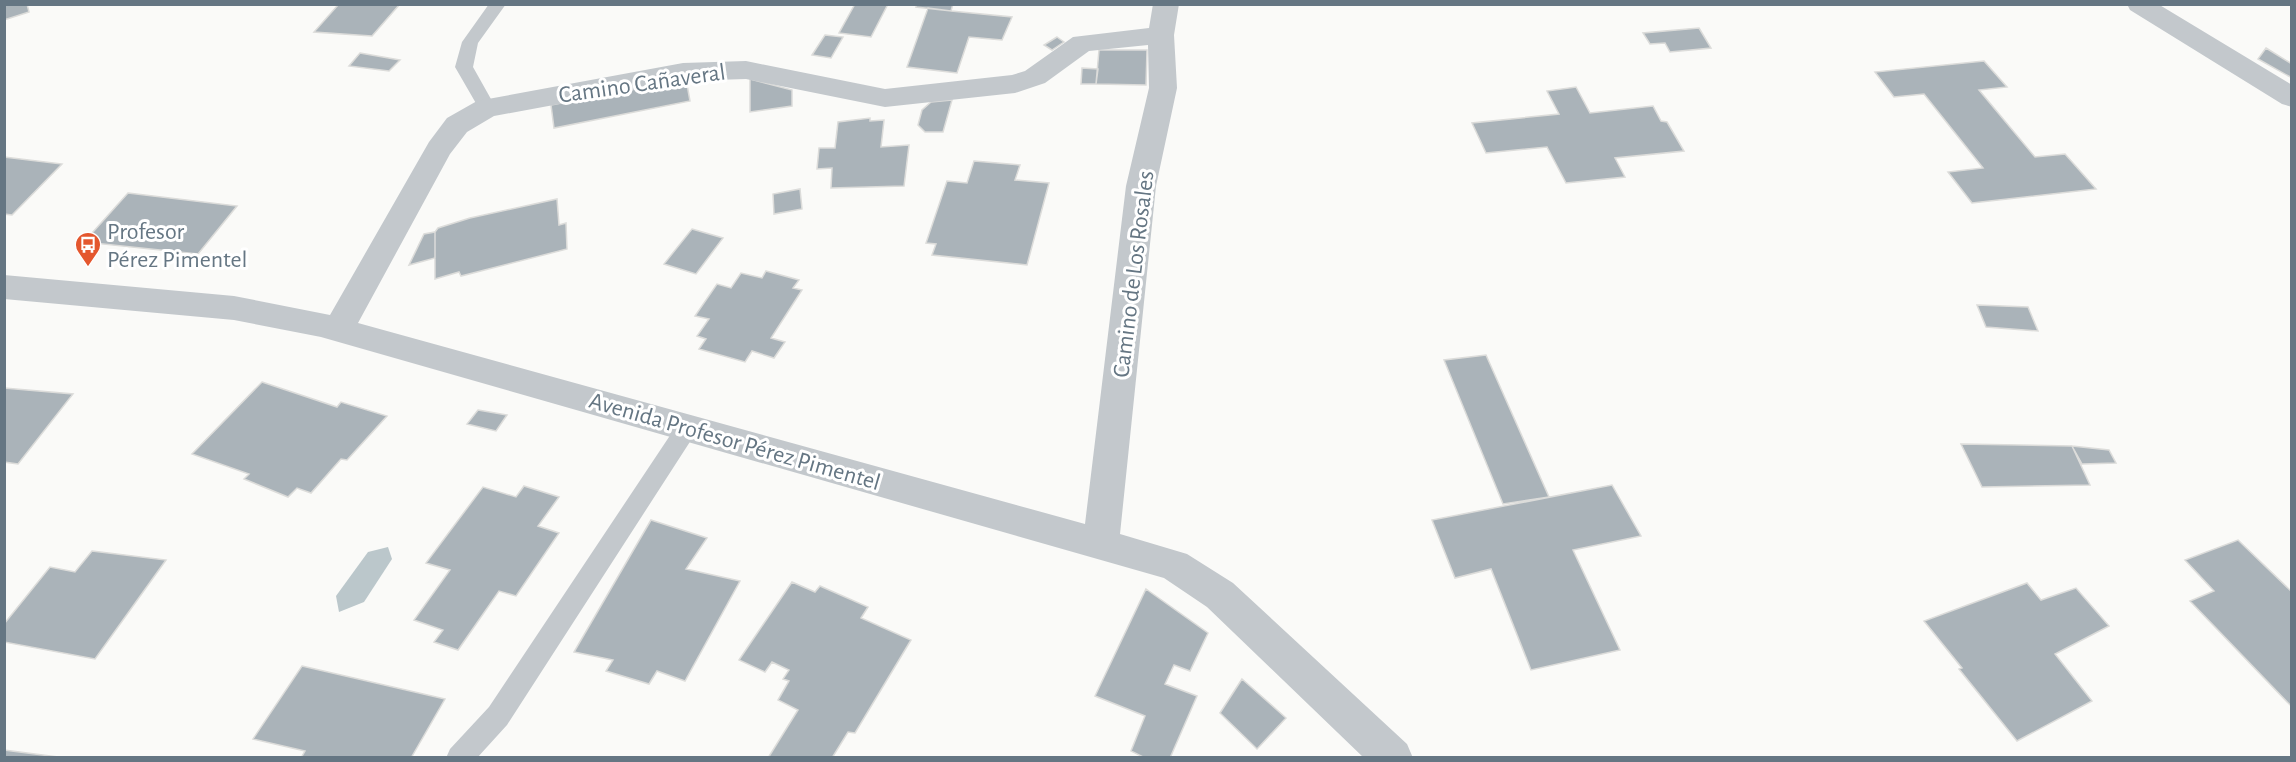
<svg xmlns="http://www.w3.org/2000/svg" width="2296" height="762" viewBox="0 0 2296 762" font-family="'Alegreya Sans',sans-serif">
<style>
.water{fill:#bbc7cb}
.building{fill:#aab3b9;stroke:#dcdcda;stroke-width:1.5}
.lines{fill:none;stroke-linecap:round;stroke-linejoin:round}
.service{fill:#c3c8cc;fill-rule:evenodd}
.minor{fill:#c3c8cc;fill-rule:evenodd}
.labels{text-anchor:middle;stroke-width:6;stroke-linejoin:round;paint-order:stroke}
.street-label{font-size:24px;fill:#657683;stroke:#fff}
.poi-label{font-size:24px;fill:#657683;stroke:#fff;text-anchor:start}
</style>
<rect width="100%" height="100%" fill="#fafaf8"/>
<path class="water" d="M388,547l4,12 -28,43 -25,10 -3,-16 32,-44z"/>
<path class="building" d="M4,4h23l2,8 -25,8z
M359,4h41l-28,32 -58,-4 24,-27z
M855,4h33l-17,33 -32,-4z
M917,4h36l-2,7 -35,-4z
M928,8l23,3 61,6 -10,23 -33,-3 -12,36 -50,-6z
M1699,28l12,20 -41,4 -5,-9 -15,1 -7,-11z
M825,35l18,2 -12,21 -19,-3z
M1057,37l7,5 -12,8 -8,-5z
M2266,48l26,16v14l-34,-19z
M1099,50h48l-1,35 -50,-1z
M360,53l40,7 -11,11 -40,-5z
M1984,61l23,26 -28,3 56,67 30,-3 31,35 -124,14 -24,-31 35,-4 -59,-74 -30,3 -19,-25z
M1082,68l16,1 -2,15h-15z
M686,79l4,22 -136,27 -3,-23z
M750,79l42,11v16l-42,6z
M1576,87l14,26 63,-7 8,15 6,1 17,29 -69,7 10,19 -59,6 -19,-36 -61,6 -14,-30 87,-9 -12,-23z
M952,100l-9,32h-18l-7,-7 4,-15 9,-8z
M870,118v3l14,-1 -3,27 28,-2 -5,41 -73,2 1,-20 -15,1 2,-21h16l3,-26z
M4,157l58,7 -50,51 -8,-1z
M974,161l46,4 -5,15 34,3 -22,82 -95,-10 4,-11 -10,-1 21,-62 20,2z
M800,189l2,20 -28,5 -1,-20z
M128,193l109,13 -39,48 -114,-12z
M557,199l2,26 7,-2 1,26 -106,27 -2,-4 -24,7v-47l3,-4 32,-10z
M692,229l31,9 -27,36 -32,-10z
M435,232v26l-26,7 15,-31z
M766,271l33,9 -6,8 9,2 -31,48 14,4 -11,16 -22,-7 -7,11 -46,-13 7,-10 -9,-3 12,-17 -14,-3 22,-32 14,4 10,-15 21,5z
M1977,305l51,2 10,24 -52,-4z
M1486,355l63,142 -46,7 -59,-144z
M262,382l75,25 4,-5 46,14 -40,44 -6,-1 -30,34 -14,-5 -9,9 -44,-18 5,-5 -57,-20z
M4,388l69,6 -55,70 -14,-2z
M478,410l29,5 -11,16 -29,-7z
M1961,444l111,2 18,39 -108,2z
M2072,446l37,4 7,13 -34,1z
M1612,485l29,51 -68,14 47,100 -89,20 -40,-101 -36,9 -23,-58z
M524,486l35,11 -21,29 21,7 -43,63 -17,-5 -41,59 -24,-8 9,-12 -29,-10 36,-50 -24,-7 57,-76 33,10z
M651,520l56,18 -21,31 54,12 -55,100 -28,-10 -8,13 -43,-13 7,-11 -39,-8z
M2238,540l54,52v115l-102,-106 24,-10 -29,-31z
M92,551l74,9 -71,99 -91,-17v-18l46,-57 25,5z
M792,582l23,10 5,-6 48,21 -7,11 50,22 -56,93 -7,-1 -16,26h-64l30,-48 -20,-10 11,-19 -6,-2 6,-9 -17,-8 -7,10 -26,-12z
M2027,583l14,17 35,-12 33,38 -54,28 37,47 -75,40 -58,-72 3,-1 -38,-47z
M1146,589l62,44 -18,38 -16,-6 -9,19 32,12 -27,62h-25l-14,-7 14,-35 -50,-20z
M302,666l143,33 -34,59h-110l4,-7 -52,-12z
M1242,679l44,39 -29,31 -37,-36z
M4,750l62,8h-62z"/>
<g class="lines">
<path class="service" d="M489,4h17l-28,39 -5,24 23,41 -9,6 -6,-2 -26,-45 7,-25z
M687,419l8,3 3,6 -3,6 -188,291 -30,33h-31l4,-9 39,-42 190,-285z"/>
<path class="minor" d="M1153,4h26l-5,31 3,53 -21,98 -36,348 67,20 46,29 174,161 6,14h-49l-157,-151 -43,-29 -843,-241 -87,-17 -230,-21v-24l230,21 96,19 99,-173 18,-24 30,-17 206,-38 63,-2 139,28 127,-14 13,-4 48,-34 76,-9zM1148,45l1,43 -23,98 -41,338 -727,-201 92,-169 17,-22 27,-16 189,-35 63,-2 139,28 130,-14 30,-10 44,-32z
M2127,4h31l134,81v22l-10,-3 -152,-94z"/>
</g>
<defs>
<symbol id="bus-pin" viewBox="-11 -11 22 30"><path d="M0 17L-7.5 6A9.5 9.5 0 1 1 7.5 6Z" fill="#e4572e" stroke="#fff"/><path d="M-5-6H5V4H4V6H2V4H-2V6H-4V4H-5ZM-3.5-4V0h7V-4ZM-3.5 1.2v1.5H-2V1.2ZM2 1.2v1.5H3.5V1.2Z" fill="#fff"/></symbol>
</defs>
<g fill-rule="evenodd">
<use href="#bus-pin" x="73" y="230" width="30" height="40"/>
</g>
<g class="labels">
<g class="street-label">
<text transform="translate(642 83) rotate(-8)" y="8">Camino Cañaveral</text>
<text transform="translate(1133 274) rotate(-83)" y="8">Camino de Los Rosales</text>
<text transform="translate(735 441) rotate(16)" y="8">Avenida Profesor Pérez Pimentel</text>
</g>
<g class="poi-label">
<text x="107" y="239">Profesor<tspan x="107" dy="28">Pérez Pimentel</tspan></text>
</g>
</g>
<rect width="2296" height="762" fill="none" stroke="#657683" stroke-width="12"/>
</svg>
